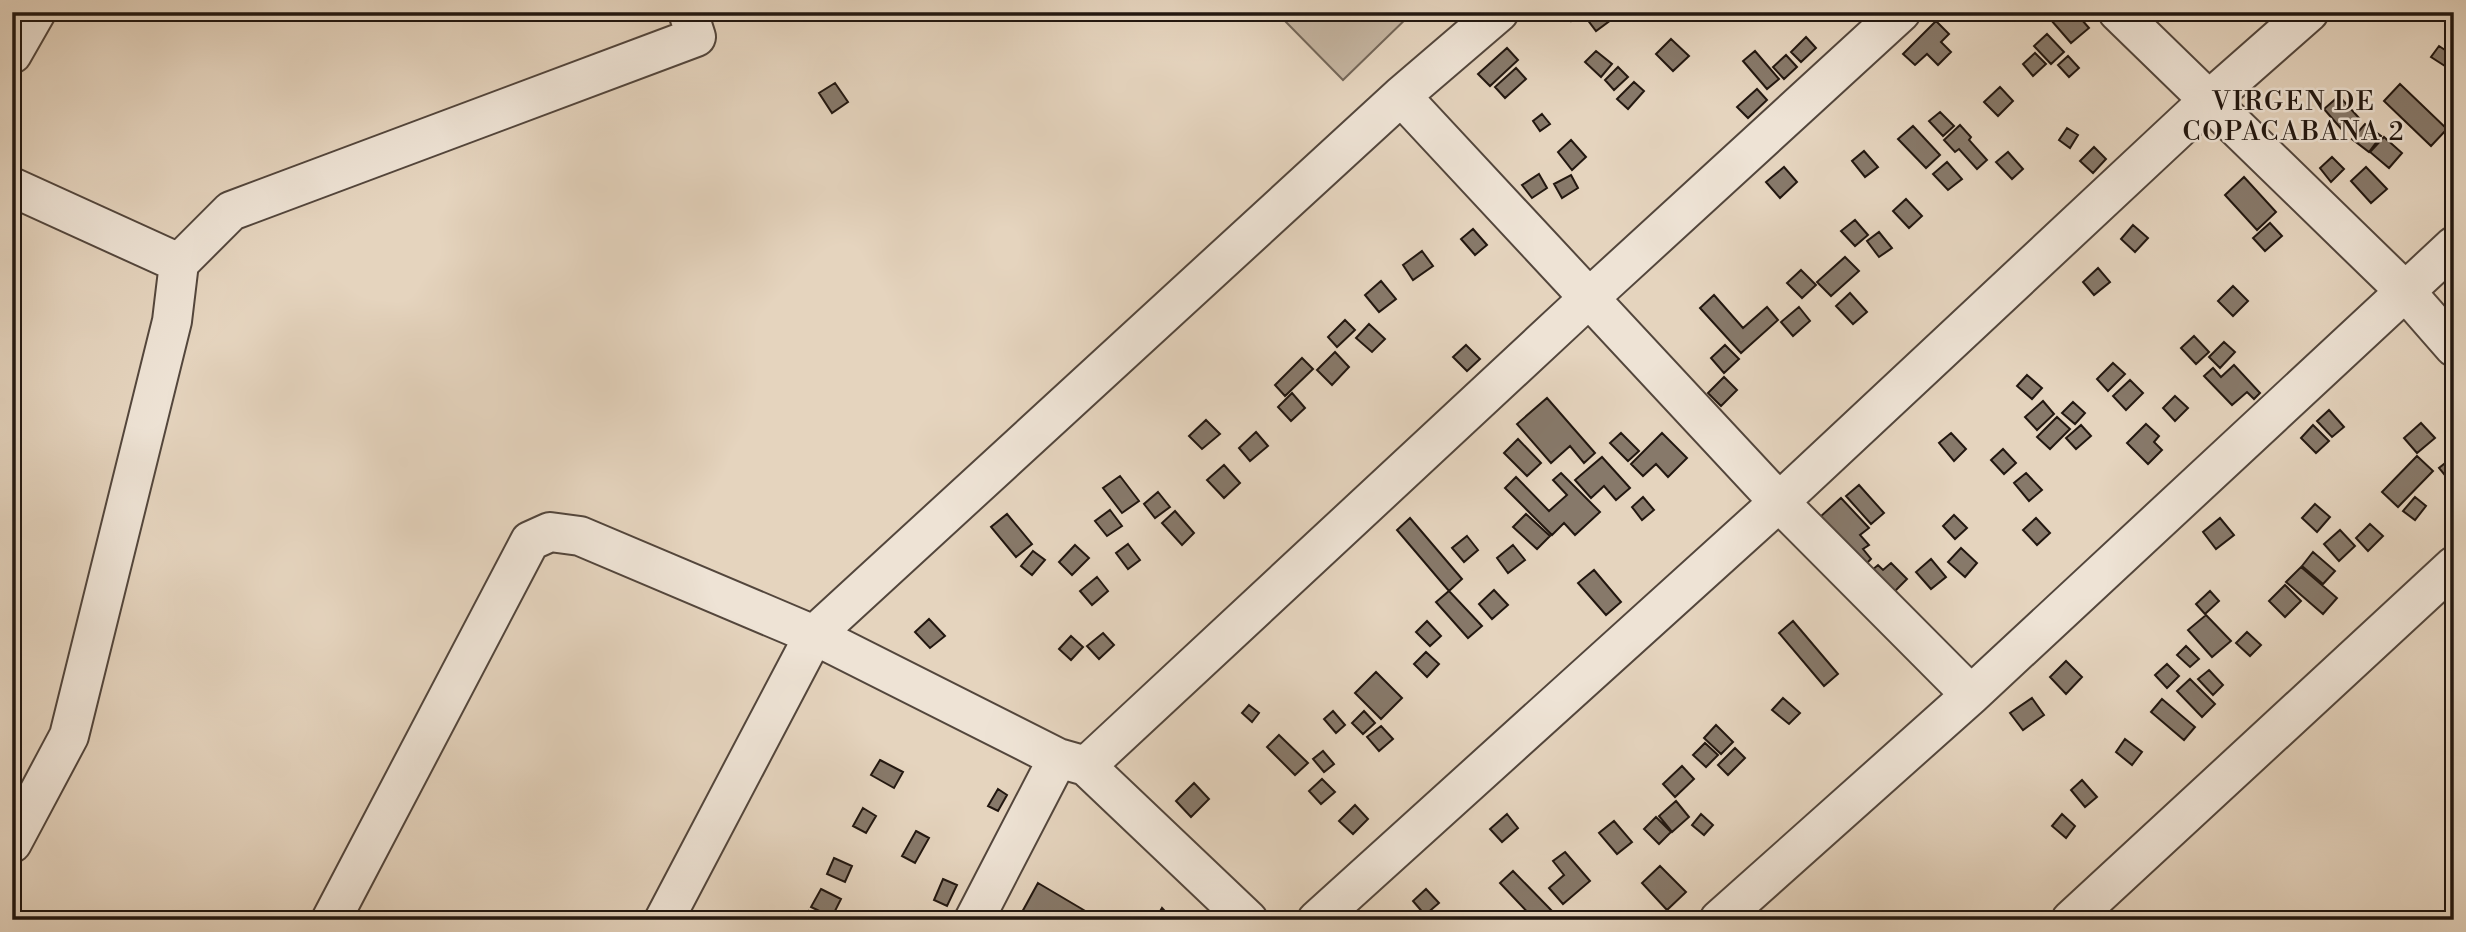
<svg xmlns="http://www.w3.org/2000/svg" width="2466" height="932" viewBox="0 0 2466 932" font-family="'Libre Bodoni',serif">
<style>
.green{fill:#c4b4a0;stroke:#736658;stroke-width:2}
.building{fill:#87796a;stroke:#221710;stroke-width:2}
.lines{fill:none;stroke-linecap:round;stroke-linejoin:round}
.minor-casing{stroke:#53463c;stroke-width:42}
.minor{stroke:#eee3d5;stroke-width:38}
.labels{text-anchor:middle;stroke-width:5;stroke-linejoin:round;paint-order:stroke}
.neighbourhood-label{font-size:26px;letter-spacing:2px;fill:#221710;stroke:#eee3d5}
</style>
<rect width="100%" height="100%" fill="#e5d4be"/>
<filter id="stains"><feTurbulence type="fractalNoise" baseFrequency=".00286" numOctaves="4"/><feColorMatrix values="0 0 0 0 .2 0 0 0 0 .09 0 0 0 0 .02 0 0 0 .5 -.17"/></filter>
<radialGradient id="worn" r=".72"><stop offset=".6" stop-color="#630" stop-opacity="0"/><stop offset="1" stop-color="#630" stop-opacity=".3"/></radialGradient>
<path class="green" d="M1290,12h123l-70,68 -60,-61z"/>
<path class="building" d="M1563,12h17l-9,9z
M1587,12h19l5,8 -15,11 -12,-16z
M2044,12h31l14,16 -18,15z
M1936,21l13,13 -8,8 10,10 -13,13 -11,-11 -12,11 -12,-11z
M2047,34l17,18 -13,12 -17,-18z
M1806,37l10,11 -15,14 -10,-10z
M1671,39l18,17 -16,15 -17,-17z
M2439,46l15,10v4l-6,8 -17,-11z
M1507,48l11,12 -28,26 -12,-12z
M1596,51l16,13 -11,13 -16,-15z
M1755,51l24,28 -12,10 -24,-28z
M2035,53l11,11 -13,12 -10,-12z
M1786,55l11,12 -13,12 -11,-12z
M2068,56l11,12 -10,9 -11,-12z
M1618,67l10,10 -14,13 -9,-10z
M1516,68l10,11 -21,19 -10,-11z
M1634,82l10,9 -16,18 -11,-10z
M835,83l13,19 -16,11 -13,-20z
M2400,84l47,45 -16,17 -47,-45z
M2000,87l13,14 -15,15 -14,-14z
M1757,89l10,11 -19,18 -11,-11z
M2339,96l20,22 -15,14 -20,-23z
M1940,112l14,14 -11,10 -14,-15z
M1542,114l8,10 -10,7 -7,-10z
M2365,124l16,12 -12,16 -17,-13z
M1960,125l11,12 -2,3 18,20 -10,9 -18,-20 -4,3 -11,-12z
M1913,126l27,29 -14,13 -28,-29z
M2067,128l11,7 -8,13 -11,-8z
M2384,137l18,16 -13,15 -19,-16z
M1571,140l15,17 -14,13 -14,-18z
M2094,147l12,12 -13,14 -13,-12z
M1864,151l14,16 -13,10 -13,-16z
M2008,152l15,17 -11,10 -16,-17z
M2332,157l12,12 -13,13 -11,-14z
M1947,162l15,17 -14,11 -15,-16z
M1784,167l13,15 -17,16 -14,-16z
M2366,167l21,22 -16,14 -20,-22z
M1539,174l8,14 -15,10 -10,-13z
M1571,175l7,13 -16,10 -8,-14z
M2244,177l32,35 -19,18 -32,-35z
M1906,199l16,17 -13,12 -16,-17z
M1855,220l13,15 -13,11 -14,-15z
M2270,223l12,13 -17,15 -12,-13z
M2133,225l15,13 -13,14 -14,-13z
M1473,229l14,16 -12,10 -14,-16z
M1879,232l13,16 -13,9 -12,-16z
M1422,251l11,15 -20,14 -10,-15z
M1845,257l14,14 -28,25 -14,-14z
M2098,268l12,14 -16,13 -11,-13z
M1801,270l15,15 -14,13 -15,-15z
M1381,281l15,18 -17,13 -14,-17z
M2233,286l15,15 -15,15 -15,-15z
M1850,293l17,19 -14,12 -17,-18z
M1714,295l29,33 24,-21 11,13 -37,33 -41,-45z
M1799,307l11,14 -17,15 -12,-14z
M1345,320l10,10 -18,17 -9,-10z
M1369,324l16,15 -13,13 -16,-14z
M2194,336l15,16 -13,12 -15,-16z
M2224,342l11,10 -15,16 -11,-11z
M1466,345l14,14 -13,12 -14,-14z
M1725,345l14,14 -15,14 -13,-15z
M1335,352l14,15 -17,18 -15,-15z
M1302,358l11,11 -28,27 -10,-11z
M2113,363l12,11 -17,17 -11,-12z
M2234,365l26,28 -6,6 -7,-7 -15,13 -28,-29 9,-8 8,9z
M2027,375l15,13 -10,11 -15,-13z
M1724,377l13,13 -16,16 -13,-13z
M2130,380l13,13 -17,17 -13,-14z
M1292,393l13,15 -14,13 -13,-14z
M2175,396l13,12 -13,13 -12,-13z
M1547,398l48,55 -11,10 -14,-17 -19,17 -34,-39z
M2043,401l11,13 -17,16 -12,-13z
M2073,402l12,11 -10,11 -13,-11z
M2329,410l15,17 -12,10 -15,-16z
M2057,417l13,12 -20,20 -13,-12z
M1206,420l14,14 -18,15 -13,-13z
M2421,423l14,15 -18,15 -13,-15z
M2146,424l13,12 -5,6 8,8 -14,14 -21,-21z
M2081,425l10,11 -15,13 -10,-11z
M2313,425l16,16 -13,12 -15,-15z
M1256,432l12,14 -18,15 -11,-13z
M1621,433l18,18 -11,10 -18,-18z
M1662,433l25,25 -19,19 -12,-13 -13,12 -12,-12z
M1951,433l15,16 -12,12 -15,-18z
M1518,439l23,24 -14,13 -23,-23z
M2003,449l13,14 -12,11 -13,-14z
M2417,456l16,15 -35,36 -16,-15z
M2454,456v19l-6,4 -9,-11z
M1602,457l28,31 -14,12 -12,-14 -13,12 -16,-18z
M1224,465l16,18 -16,15 -17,-18z
M1561,473l39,39 -25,23 -11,-12 -12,12 -47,-47 11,-11 33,34 18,-16 -14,-15z
M2026,473l16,17 -13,11 -15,-18z
M1120,476l19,25 -17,12 -19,-25z
M1859,485l25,28 -13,11 -25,-28z
M1158,492l12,15 -15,11 -11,-14z
M1643,497l11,13 -12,10 -10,-13z
M2415,497l11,9 -11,14 -12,-9z
M1841,498l28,30 -9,7 9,10 -6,4 8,10 -7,7 -44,-49z
M2315,504l15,13 -13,15 -15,-14z
M1110,510l12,16 -15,10 -12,-15z
M1175,511l19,22 -12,12 -20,-22z
M1007,514l25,30 -16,13 -25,-30z
M1526,514l24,22 -13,13 -24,-22z
M1954,515l13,13 -12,11 -12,-13z
M1410,518l52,61 -13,12 -52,-61z
M2036,518l14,15 -13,12 -14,-15z
M2220,518l14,17 -18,14 -13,-17z
M2370,524l13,12 -15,15 -12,-13z
M2340,530l15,16 -16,15 -15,-17z
M1467,536l11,14 -14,12 -12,-14z
M1128,544l12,16 -12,9 -12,-16z
M1075,545l14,13 -17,17 -13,-13z
M1513,545l12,15 -17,13 -11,-15z
M1961,548l16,15 -12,14 -17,-15z
M1033,551l12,9 -13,15 -11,-9z
M2313,552l22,19 -12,13 -21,-18z
M1931,559l15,18 -15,12 -15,-17z
M1891,563l16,16 -14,14 -22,-22 7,-6 5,5z
M2301,567l36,31 -14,16 -37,-32z
M1594,570l27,32 -15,13 -28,-32z
M1097,577l11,14 -16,14 -12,-14z
M2285,585l16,16 -16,16 -16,-16z
M1494,590l14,15 -16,14 -13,-15z
M1449,591l33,35 -14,12 -32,-36z
M2210,591l9,10 -14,13 -9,-10z
M2206,615l25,26 -19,16 -24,-27z
M929,619l16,17 -15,12 -15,-16z
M1427,621l14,15 -11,10 -14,-14z
M1793,621l45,53 -14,12 -45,-53z
M2247,632l14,13 -11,11 -14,-13z
M1103,633l11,12 -15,14 -12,-13z
M1071,636l12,11 -12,13 -12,-11z
M2186,646l13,13 -9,8 -13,-12z
M1426,652l13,12 -12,13 -13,-13z
M2066,661l16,16 -16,17 -16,-17z
M2167,664l12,12 -12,12 -12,-13z
M2209,670l14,15 -10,10 -15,-16z
M1376,672l26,26 -21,21 -26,-26z
M2190,679l25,25 -13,13 -25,-26z
M1783,698l17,15 -11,11 -17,-14z
M2032,698l12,17 -21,15 -13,-17z
M2162,699l33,28 -11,13 -33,-28z
M1249,705l10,8 -7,9 -10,-9z
M1333,711l12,14 -9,8 -12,-14z
M1364,711l11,12 -12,11 -11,-11z
M1716,725l17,17 -12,12 -17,-16z
M1381,726l12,13 -14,12 -12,-14z
M1279,735l29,28 -13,12 -28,-28z
M2125,739l17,13 -10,13 -16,-13z
M1705,743l13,12 -12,12 -13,-12z
M1735,748l10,10 -17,17 -10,-10z
M1323,751l11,13 -10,8 -11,-13z
M880,760l23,12 -9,16 -23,-13z
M1682,766l12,13 -19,18 -12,-13z
M1322,779l13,13 -14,12 -12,-13z
M2082,780l15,17 -12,10 -14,-17z
M1194,783l15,16 -18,18 -15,-16z
M998,789l9,6 -9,16 -10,-5z
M1676,801l13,16 -17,15 -13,-16z
M1355,805l13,14 -15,15 -14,-13z
M863,808l13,8 -10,17 -13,-7z
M1507,814l11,14 -16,14 -12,-13z
M1701,814l12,11 -9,10 -12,-10z
M2062,814l13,12 -9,12 -14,-12z
M1656,817l15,15 -12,12 -15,-15z
M1614,821l18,21 -15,12 -18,-21z
M916,831l13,7 -14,25 -13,-7z
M1565,852l25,29 -27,23 -14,-16 15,-13 -11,-14z
M834,858l18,8 -7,16 -18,-8z
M1660,866l26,26 -19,18 -25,-27z
M1513,871l41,42 -7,7h-12l-35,-37z
M943,879l14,6 -10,21 -13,-6z
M1038,883l49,29 -5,8h-51l-10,-6z
M821,889l20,10 -9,18 -21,-10z
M1426,889l13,14 -14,12 -12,-14z
M1162,908l11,12h-18z
M809,911l13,9h-18z"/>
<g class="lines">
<defs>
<path id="minor" d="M2118,12l287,279 49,56
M12,54l24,-42
M1401,96l378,406 192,193
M12,187l167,76
M1086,766l503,-468 312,-286
M12,843l57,-107 103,-415 7,-58 52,-52 465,-174 -8,-25
M331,920l199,-379 20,-9 30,4 234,99 244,123 28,8 162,154
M664,920l150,-285 587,-539 98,-84
M974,920l84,-162
M1317,920l462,-418 429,-401 101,-89
M1719,920l252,-225 483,-449
M2071,920l383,-354"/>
</defs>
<use href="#minor" class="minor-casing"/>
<use href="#minor" class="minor"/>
</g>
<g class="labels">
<g class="neighbourhood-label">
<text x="2294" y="110">VIRGEN DE<tspan x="2294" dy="30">COPACABANA 2</tspan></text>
</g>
</g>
<rect width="2466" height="932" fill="none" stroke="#e5d4be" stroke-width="42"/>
<rect x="14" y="14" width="2438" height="904" fill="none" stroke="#221710" stroke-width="3.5"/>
<rect x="21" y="21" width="2424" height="890" fill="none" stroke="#221710" stroke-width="2"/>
<rect width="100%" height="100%" filter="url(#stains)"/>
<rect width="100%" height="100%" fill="url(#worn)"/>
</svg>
